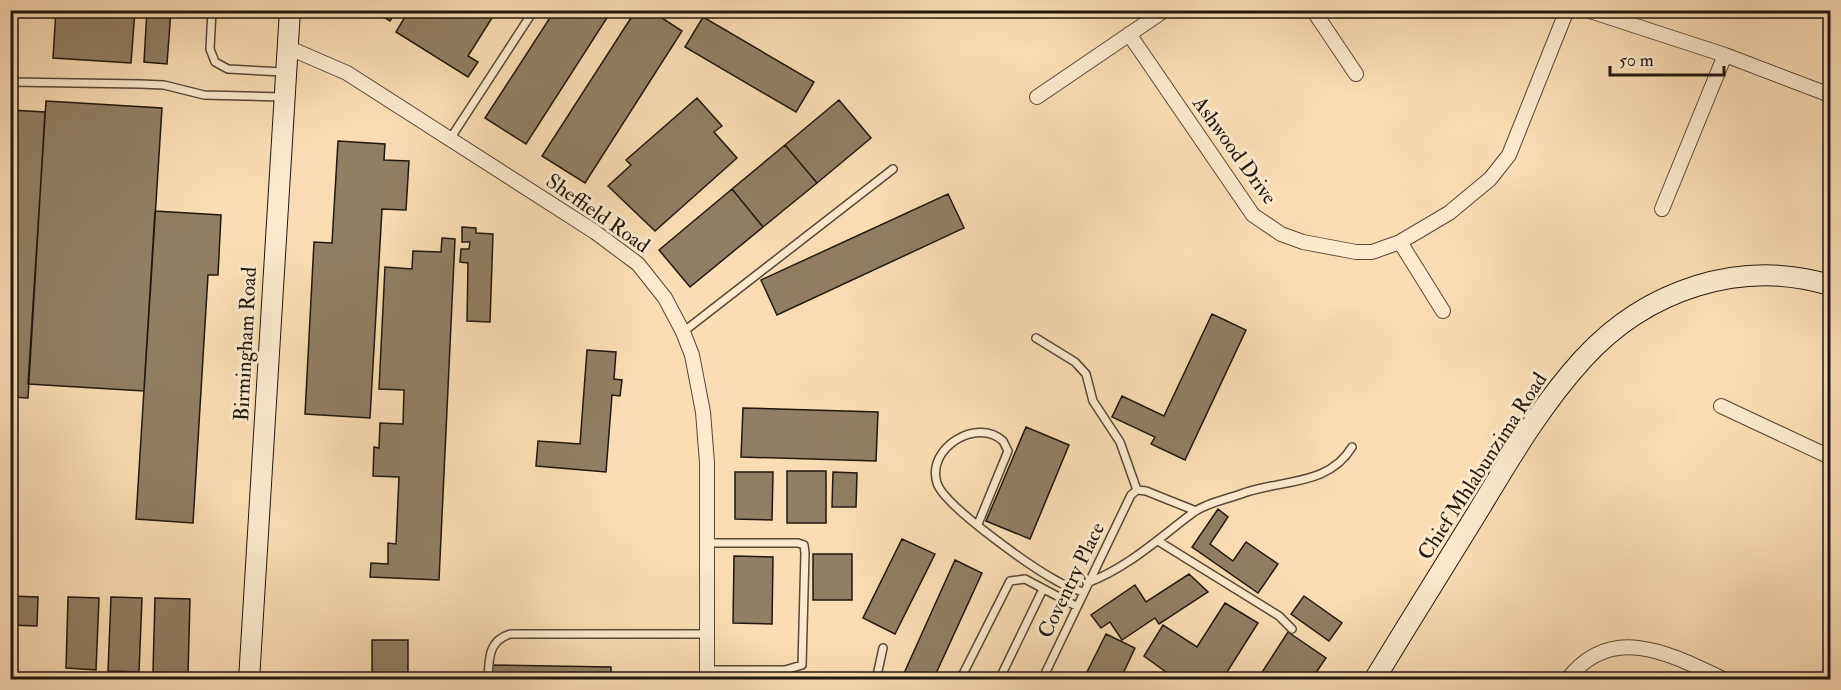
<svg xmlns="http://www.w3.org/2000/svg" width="1841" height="690" viewBox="0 0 1841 690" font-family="'IM FELL Double Pica',serif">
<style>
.building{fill:#927e64;stroke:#21170e;stroke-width:1.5}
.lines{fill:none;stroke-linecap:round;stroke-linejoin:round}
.lane-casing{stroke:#574838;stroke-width:10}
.street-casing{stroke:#574838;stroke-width:16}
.secondary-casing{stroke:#21170e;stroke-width:22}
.lane{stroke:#fce9ce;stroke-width:7}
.street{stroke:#fce9ce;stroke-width:14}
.secondary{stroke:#fce9ce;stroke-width:20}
.labels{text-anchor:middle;stroke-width:6;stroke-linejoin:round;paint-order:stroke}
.street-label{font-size:21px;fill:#21170e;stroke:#fce9ce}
</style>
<rect width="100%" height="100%" fill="#faddb4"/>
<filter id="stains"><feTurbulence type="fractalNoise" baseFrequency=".00333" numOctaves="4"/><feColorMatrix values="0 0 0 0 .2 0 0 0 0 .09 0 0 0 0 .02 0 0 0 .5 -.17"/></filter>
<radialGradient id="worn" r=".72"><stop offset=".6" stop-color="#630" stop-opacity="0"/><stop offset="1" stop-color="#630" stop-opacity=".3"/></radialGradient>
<path class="building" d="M56,10h79l-4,53 -78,-5z
M147,10h24l-4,54 -23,-2z
M372,10h25l-7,11z
M409,10h88l-29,46 10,6 -10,15 -72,-45z
M555,10h57l-86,134 -41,-26z
M636,10h14l32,21 -97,152 -43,-27z
M703,17l111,65 -18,30 -111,-65z
M697,98l25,28 -8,6 23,26 -82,73 -47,-45 23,-21 -5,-5z
M839,100l32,38 -54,45 -32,-38z
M46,101l116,7 -18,283 -116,-7z
M10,110l35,2 -17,286 -18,-1z
M338,141l47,3 -1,16 25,1 -3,49 -24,-1 -12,209 -65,-4 9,-172 18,1z
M785,145l32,38 -54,44 -31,-38z
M732,189l31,38 -73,60 -31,-37z
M948,194l16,34 -187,87 -16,-35z
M155,211l66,4 -3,60h-10l-15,248 -57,-4z
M462,227l14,1v5l17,1 -3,88 -23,-1 1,-58 -8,-1 1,-13h8l1,-7h-8z
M442,238l13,1 -16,341 -69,-3 1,-14 17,1v-21l8,1 3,-67 -26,-1 1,-29 5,1 1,-25 23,1 1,-34 -25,-1 6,-122 27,2 1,-18 28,1z
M1212,314l34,16 -61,130 -34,-16 4,-7 -43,-20 10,-21 42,20z
M587,350l29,2 -2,27 8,1 -2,16 -8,-1 -6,77 -70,-6 2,-25 42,3z
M743,408l135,4 -2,49 -135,-4z
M1026,427l43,18 -39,94 -44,-18z
M787,471h39v52h-39z
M735,472h38l-1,48 -37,-1z
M833,472l24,1 -1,34h-24z
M1218,509l10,8 -18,27 23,17 13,-19 32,22 -20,29 -66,-46z
M902,539l33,15 -40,80 -32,-16z
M813,554h39v46h-39z
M734,556l39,1 -1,67 -39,-1z
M955,560l27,13 -49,107h-32z
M1189,574l19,18 -49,32 -4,-6 -33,22 -12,-18 -9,6 -10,-13 44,-30 11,17z
M10,596l28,1 -1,29 -27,-1z
M1304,596l38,27 -13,18 -38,-27z
M68,597l31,1 -3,72 -30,-2z
M111,597l31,1 -3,74 -31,-1z
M155,598l35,1 -2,75 -35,-2z
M1225,603l33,20 -36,57h-45l-33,-24 19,-31 34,22z
M1288,632l38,26 -15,22h-54z
M1106,634l29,14 -15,32h-37z
M372,640h36v40h-36z
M492,665l119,2v13h-119z"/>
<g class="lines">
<defs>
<path id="lane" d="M212,10l-2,39 5,13 13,7 55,3
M10,82l130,2 24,1 40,10 77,2
M450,139l84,-129
M683,332l210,-163
M1036,338l39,24 11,12 7,27 27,41 17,48
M978,524l30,-73 -5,-10c-26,-24 -77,7 -66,42 7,23 96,85 120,98 8,5 17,8 26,11
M1158,541l121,75 13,13
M1087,583c42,-16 72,-45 107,-71 13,-9 33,-13 47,-18 39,-15 87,-7 111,-47
M707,670h78l17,-5 3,-112 -1,-8 -6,-2h-91
M488,680c1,-21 0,-39 22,-46h197
M876,680l7,-32
M960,680l50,-99 15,-2 51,27
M999,680l44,-91
M1042,680l89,-185 6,-5 9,1 50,20"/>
<path id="street" d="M1313,10l43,64
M1587,10l138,45 105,40
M1129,34l124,181 28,19 22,8 53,10h16l28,-10 49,-29 41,-34 19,-24 58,-145
M287,47l60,26 248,159 43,32 27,34 18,34 9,23 11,57 4,51v217
M1037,97l128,-87
M1662,209l63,-154
M1400,242l43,69
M1721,406l109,51
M1567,680c45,-59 105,-25 158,0"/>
<path id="secondary" d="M249,680l41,-670
M1374,680c34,-56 69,-112 103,-167 32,-53 64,-108 106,-154 63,-69 157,-101 247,-74"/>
</defs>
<use href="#lane" class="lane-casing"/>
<use href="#street" class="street-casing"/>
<use href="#secondary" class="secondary-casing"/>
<use href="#lane" class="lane"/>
<use href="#street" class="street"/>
<use href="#secondary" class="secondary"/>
</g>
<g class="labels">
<g class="street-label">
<text transform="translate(1235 150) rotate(54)" y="7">Ashwood Drive</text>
<text transform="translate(598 213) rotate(35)" y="7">Sheffield Road</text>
<text transform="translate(245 344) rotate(-87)" y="7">Birmingham Road</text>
<text transform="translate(1482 466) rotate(-57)" y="7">Chief Mhlabunzima Road</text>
<text transform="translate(1071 580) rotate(-64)" y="7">Coventry Place</text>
</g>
</g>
<rect width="1841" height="690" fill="none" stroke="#faddb4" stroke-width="36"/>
<rect x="12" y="12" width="1817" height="666" fill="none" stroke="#21170e" stroke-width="3"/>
<rect x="18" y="18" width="1805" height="654" fill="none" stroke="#21170e" stroke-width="1.5"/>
<path d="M1610 66v9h114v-9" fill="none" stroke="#21170e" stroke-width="3"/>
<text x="1619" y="66" font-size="18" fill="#21170e" stroke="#fce9ce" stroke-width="4.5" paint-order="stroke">50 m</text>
<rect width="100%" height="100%" filter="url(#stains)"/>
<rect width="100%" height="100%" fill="url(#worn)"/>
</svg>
